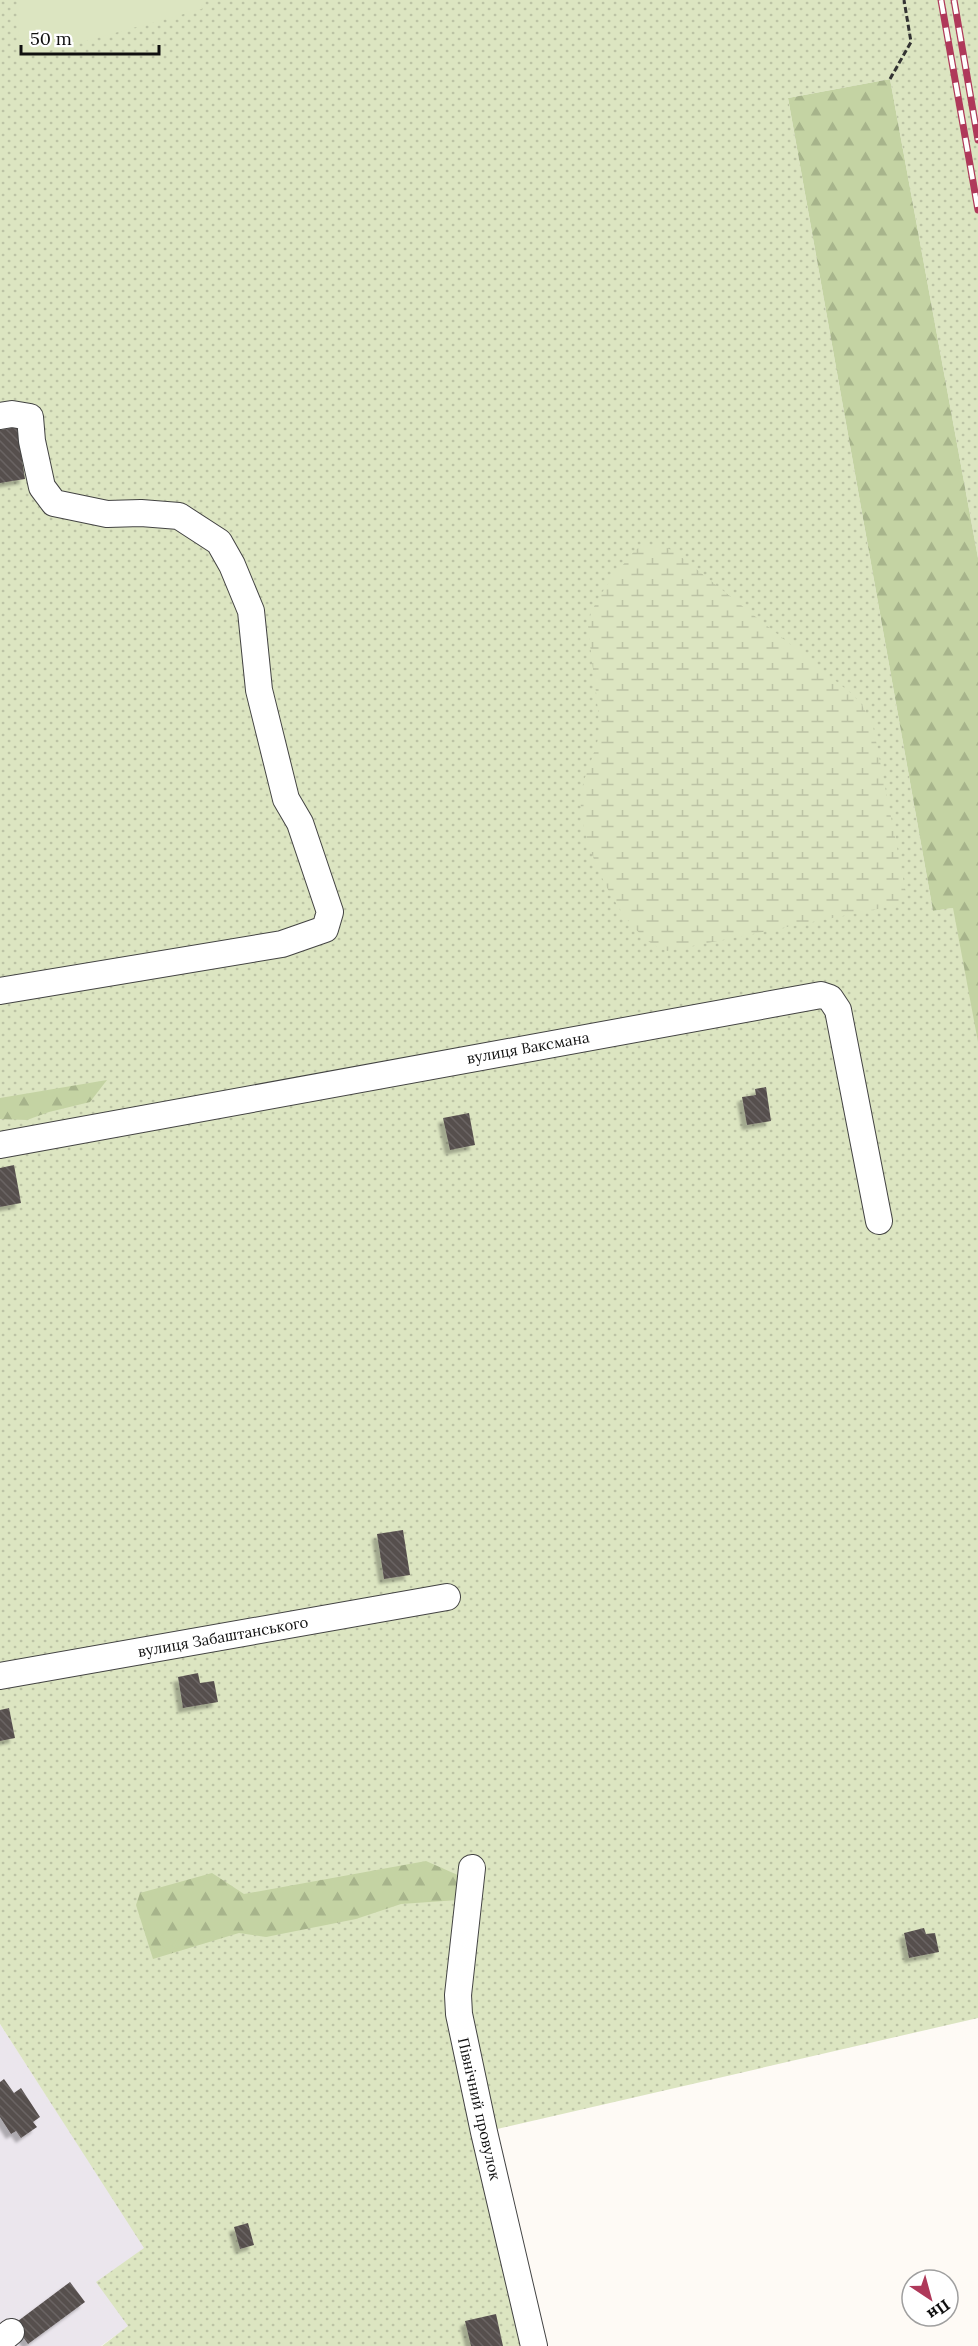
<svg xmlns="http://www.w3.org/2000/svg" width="978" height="2346" viewBox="0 0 978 2346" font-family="Lora,serif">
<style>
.industrial{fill:#ebe6ed}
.grass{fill:url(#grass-dots)}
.forest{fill:url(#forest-firs)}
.wetland{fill:url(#wetland-marsh)}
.garden{fill:#dce5c1}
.building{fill:url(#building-back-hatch);filter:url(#shadow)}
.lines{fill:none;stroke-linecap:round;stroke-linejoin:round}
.minor-casing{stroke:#434343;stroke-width:28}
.path{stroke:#323232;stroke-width:3;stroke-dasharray:6 3;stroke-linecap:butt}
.minor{stroke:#fff;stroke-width:26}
.rail-casing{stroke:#af395a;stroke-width:7}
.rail{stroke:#fff;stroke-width:4.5;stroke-dasharray:14;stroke-linecap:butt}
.labels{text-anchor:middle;stroke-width:6;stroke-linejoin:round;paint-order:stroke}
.street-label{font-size:15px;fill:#101010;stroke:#fff}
</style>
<defs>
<pattern id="grass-dots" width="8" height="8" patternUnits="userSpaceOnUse" patternTransform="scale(1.5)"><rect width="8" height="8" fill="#dce5c1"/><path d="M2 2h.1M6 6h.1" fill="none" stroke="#bcc3a5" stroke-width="1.8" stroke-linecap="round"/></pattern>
<pattern id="forest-firs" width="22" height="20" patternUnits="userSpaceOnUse" patternTransform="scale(1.5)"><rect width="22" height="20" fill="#c4d3a3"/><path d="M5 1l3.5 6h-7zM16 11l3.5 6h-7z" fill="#a7b48b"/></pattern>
<pattern id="wetland-marsh" width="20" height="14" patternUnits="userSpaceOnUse" patternTransform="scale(1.5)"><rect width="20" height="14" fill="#dce5c1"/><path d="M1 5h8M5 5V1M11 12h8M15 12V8" fill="none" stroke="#bcc3a5"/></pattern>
<pattern id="building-back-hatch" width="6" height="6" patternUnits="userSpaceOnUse" patternTransform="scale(1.5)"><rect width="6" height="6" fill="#574f4e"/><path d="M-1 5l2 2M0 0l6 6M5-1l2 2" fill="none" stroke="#6a6463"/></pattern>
<filter id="shadow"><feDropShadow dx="-5" dy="5" stdDeviation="1.5" flood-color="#0004"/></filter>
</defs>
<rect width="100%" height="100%" fill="#fefaf5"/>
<path class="industrial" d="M0,2024l145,224 -16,78 -28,20h-101z"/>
<path class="grass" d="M0,0h978v558l-88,-479 -102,19 145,813 45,-7v1114l-494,114 50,214h-432l26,-20 -32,-44 48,-34 -144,-224z"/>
<path class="forest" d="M890,79l88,479v484l-25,-134 -20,3 -145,-813z
M107,1080l-17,22 -41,10 -22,8 -27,-1v-21z
M426,1861l34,15 -2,24 -57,4 -45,15 -90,18 -27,-4 -86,26 -17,-54 4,-12 72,-20 32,21z"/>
<path class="wetland" d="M661,545l14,7 177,142 10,11 11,21 33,167 -8,12 -231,46c-45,-13 -91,-113 -86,-157 3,-21 15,-40 18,-61 1,-13 -2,-28 -3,-41 -3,-23 -6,-45 -8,-68 6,-28 30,-52 47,-74l8,-4z"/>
<path class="garden" d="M17,0h183l2,9 -182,50z"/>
<path class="building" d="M17,427l8,52 -25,4v-53z
M766,1087l5,34 -24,4 -5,-28 14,-2 -1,-6z
M469,1113l6,32 -25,5 -7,-32z
M14,1165l7,38 -21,4v-39z
M403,1530l7,45 -26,4 -7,-45z
M198,1673l2,10 14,-2 4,21 -35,6 -5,-31z
M9,1708l6,30 -15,3v-31z
M924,1928l2,6 9,-1 4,19 -30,6 -5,-25z
M4,2079l10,14 7,-5 19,29 -7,5 4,5 -16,11 -5,-7 -5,3 -11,-17v-35z
M248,2223l6,22 -14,4 -6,-22z
M70,2282l15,20 -57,42 -14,-20z
M496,2314l7,32h-32l-6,-25z"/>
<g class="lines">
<defs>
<path id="minor" d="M0,416l12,-2 18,3 2,24 10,46 12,16 53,11 34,-1 38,3 40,26 13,23 19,46 8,79 27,109 14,24 30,89 -5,17 -43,15 -282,47
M0,1145l821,-150 9,3 8,12 41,211
M0,1676l447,-79
M472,1868l-14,127 1,19 25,118 50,214
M0,2341l11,-9"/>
</defs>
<use href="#minor" class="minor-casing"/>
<path class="path" d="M890,79l21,-37 -7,-42"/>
<use href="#minor" class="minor"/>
<defs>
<path id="rail" d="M941,0l37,210
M954,0l24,140"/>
</defs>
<use href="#rail" class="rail-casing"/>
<use href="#rail" class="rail"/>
</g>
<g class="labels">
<g class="street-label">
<text transform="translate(528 1048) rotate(-10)" y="5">вулиця Ваксмана</text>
<text transform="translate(223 1637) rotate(-10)" y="5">вулиця Забаштанського</text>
<text transform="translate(479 2109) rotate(77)" y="5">Північний провулок</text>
</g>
</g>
<g transform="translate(930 2298) rotate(144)"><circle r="28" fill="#ffffff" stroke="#9f9f9f" stroke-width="1.5"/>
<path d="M0-4.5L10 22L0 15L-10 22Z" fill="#af395a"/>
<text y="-9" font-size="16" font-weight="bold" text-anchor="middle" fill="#101010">Пн</text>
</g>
<path d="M21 45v9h138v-9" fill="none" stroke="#101010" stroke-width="3"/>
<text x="30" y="45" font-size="18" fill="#101010" stroke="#ffffff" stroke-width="4.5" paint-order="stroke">50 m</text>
</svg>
